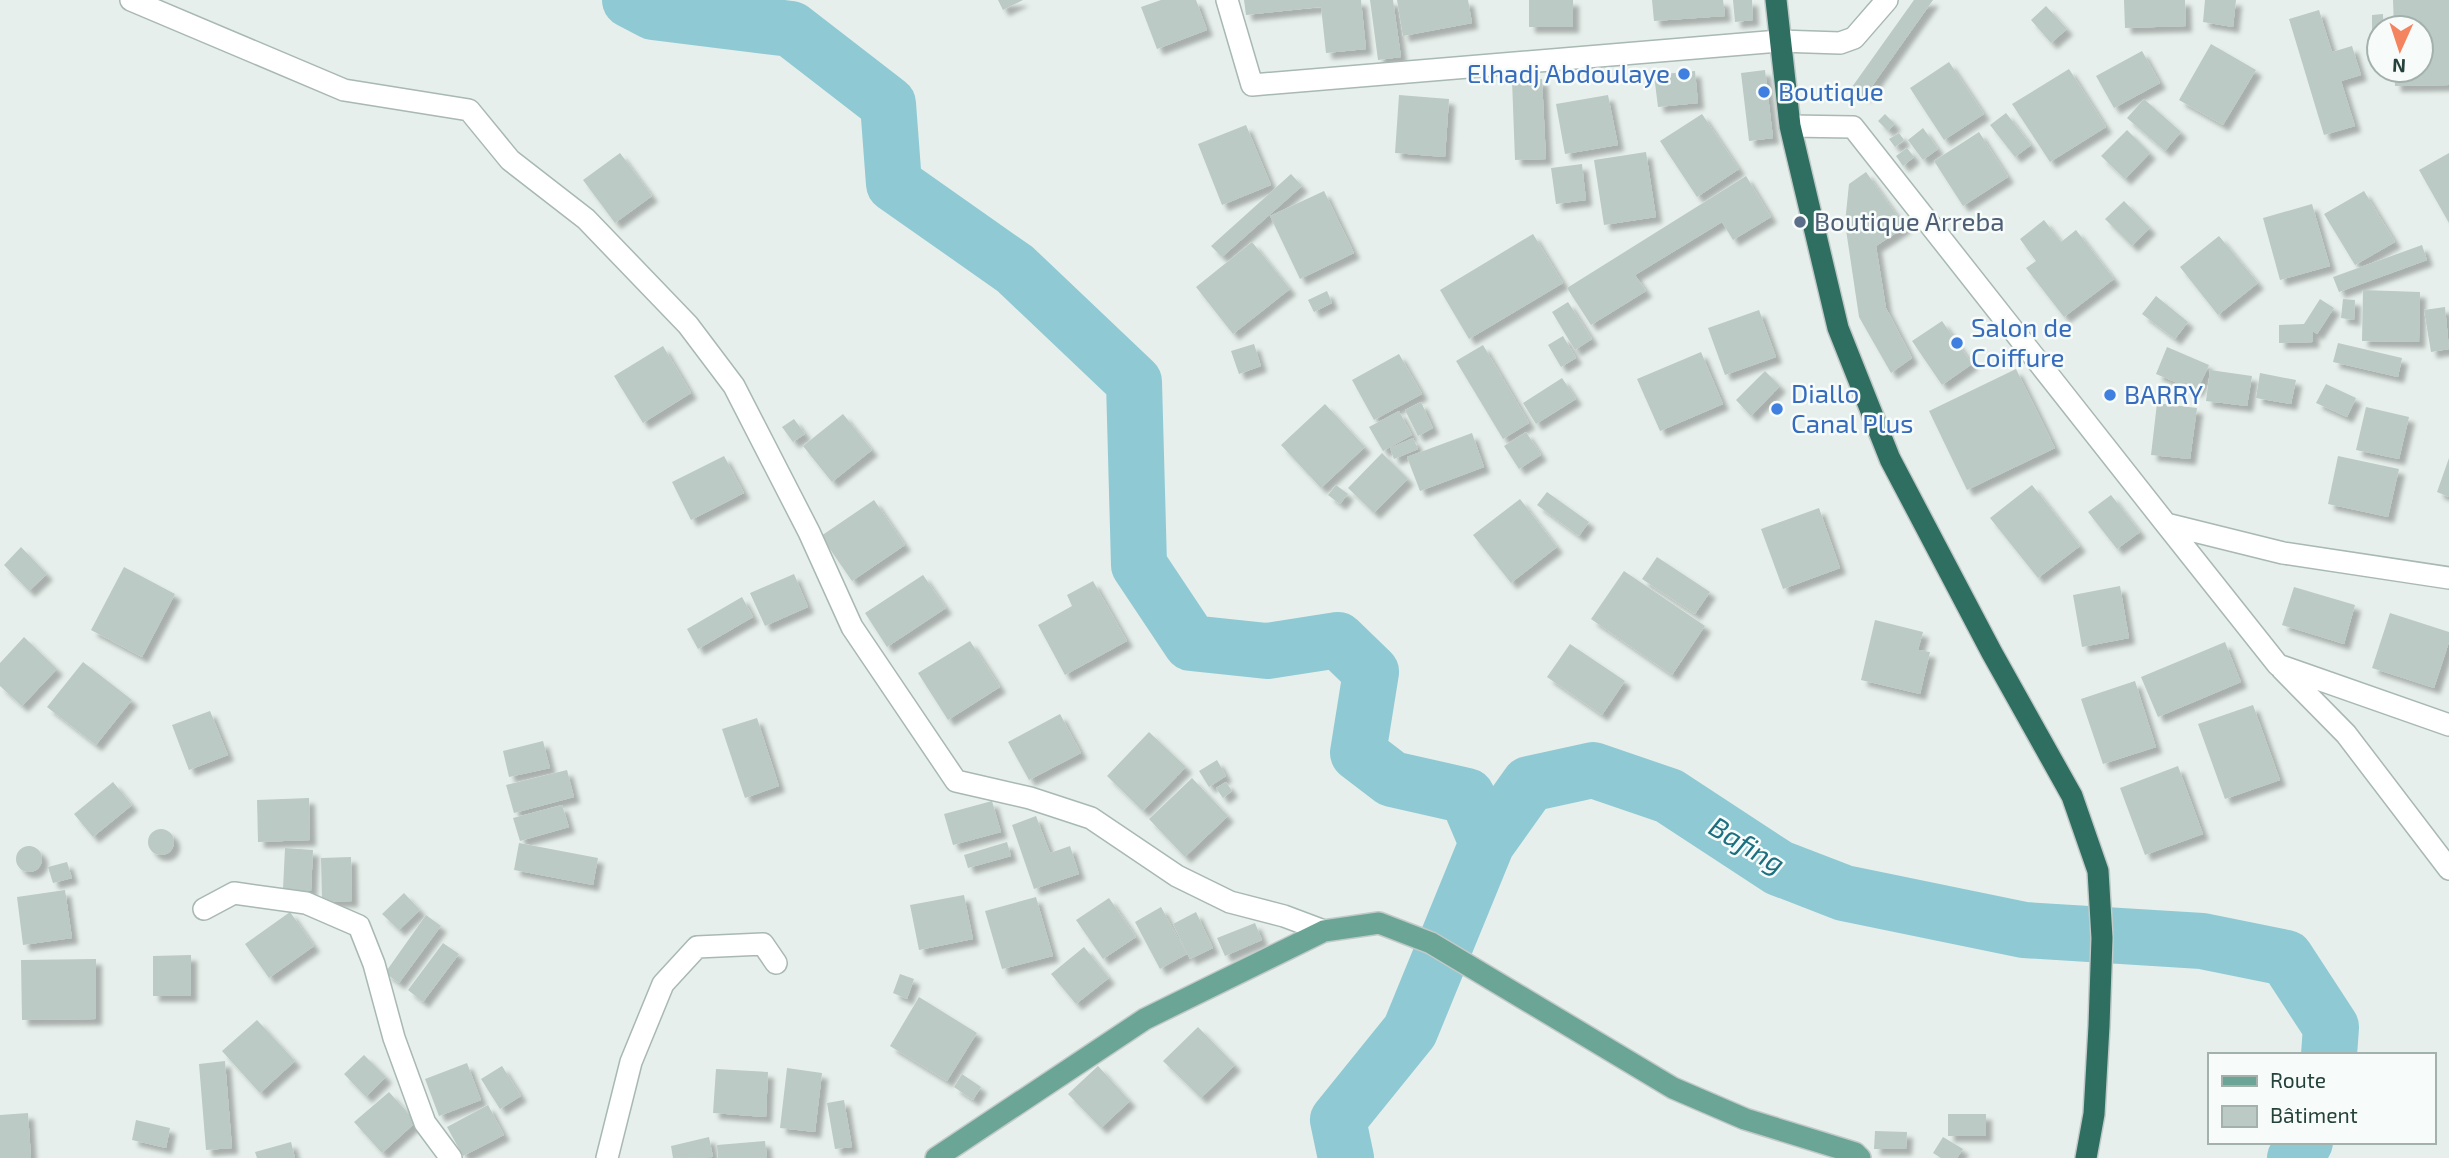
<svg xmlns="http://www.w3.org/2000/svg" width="2449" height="1158" viewBox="0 0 2449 1158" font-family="'Exo 2',sans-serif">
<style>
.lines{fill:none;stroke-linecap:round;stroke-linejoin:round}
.river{stroke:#8ec9d4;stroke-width:56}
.building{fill:#bbcac4;filter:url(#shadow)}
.minor-casing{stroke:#a8b8b2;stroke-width:24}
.major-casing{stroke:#c2cac8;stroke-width:24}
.highway-casing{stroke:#c2cac8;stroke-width:24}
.minor{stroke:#fff;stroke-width:21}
.major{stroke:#6aa596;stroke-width:21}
.highway{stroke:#2f6f62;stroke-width:21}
.shop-dot{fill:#3f7fe0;stroke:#f7fbf9;stroke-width:2.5}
.service-dot{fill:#5c6f8a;stroke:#f7fbf9;stroke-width:2.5}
.labels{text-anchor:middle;stroke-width:5;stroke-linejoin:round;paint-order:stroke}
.shop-label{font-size:26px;fill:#366cbe;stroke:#f7fbf9;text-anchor:start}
.service-label{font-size:26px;fill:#4e5e75;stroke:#f7fbf9;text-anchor:start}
.water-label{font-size:28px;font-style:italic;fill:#1c6f80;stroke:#f7fbf9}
</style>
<defs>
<filter id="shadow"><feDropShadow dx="6" dy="6" stdDeviation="2" flood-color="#0004"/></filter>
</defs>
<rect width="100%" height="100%" fill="#e6efeb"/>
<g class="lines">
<path class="river" d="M630,0l23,12 138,17 97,75 6,80 121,85 119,113 5,183 52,78 76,8 71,-11 33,32 -13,81 34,26 75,17 20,47
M1346,1158l-8,-38 72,-89 77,-188 42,-59 64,-14 76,26 110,72 65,25 180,37 178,11 84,17 45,69 -2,28
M2295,1158l10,-16"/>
</g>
<path class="building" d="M998,0h25l-20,10z
M1161,0h35l11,30 -50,19 -16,-42z
M1244,0h117l5,49 -40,4 -5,-46 -75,8z
M1370,0h23l8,57 -23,3z
M1397,0h71l4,23 -69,13z
M1529,0h44v27h-44z
M1652,0h71l2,16 -71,5z
M1733,0h19l1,20 -18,2z
M1914,0h19l-68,96 -13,-9z
M2124,0h61l1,26 -61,2z
M2205,0h31l-3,27 -30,-5z
M2393,0h56v85l-54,1 -1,-16h27v-42h-27z
M2046,6l21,23 -16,14 -20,-23z
M2319,10l13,42 20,-6 9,29 -20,6 14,45 -31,9 -35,-116z
M2383,14v14l-11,2v-15z
M2211,44l45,26 -33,55 -44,-25z
M2142,51l18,32 -46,25 -18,-32z
M1949,62l35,52 -40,26 -34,-52z
M2069,69l37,58 -56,35 -38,-58z
M1765,70l8,68 -24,3 -8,-68z
M1695,71l3,32 -40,4 -4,-32z
M1542,79l4,80 -31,1 -3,-80z
M1399,95l50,4 -4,58 -50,-4z
M1608,95l10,50 -53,9 -9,-50z
M2144,99l37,33 -16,19 -38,-33z
M2006,113l25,32 -16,12 -25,-32z
M1702,114l37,55 -42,28 -37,-56z
M1885,114l10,10 -7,7 -10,-10z
M1246,125l25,60 -49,20 -24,-61z
M1923,128l15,21 -15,11 -15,-20z
M2127,130l23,23 -25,26 -24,-23z
M1979,132l29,45 -45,29 -29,-45z
M1899,133l5,7 -9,7 -6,-8z
M1907,148l7,9 -11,9 -7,-10z
M1646,152l10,65 -52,8 -10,-65z
M620,153l32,43 -37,27 -32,-43z
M2449,153v70l-30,-53z
M1582,164l4,36 -30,4 -5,-36z
M1866,172l39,55 -29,19 10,62 26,50 -21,15 -32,-56 -14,-94 4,-39z
M1291,174l11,12 -80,71 -11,-11z
M1746,176l25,41 -38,23 -11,-18 -87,53 11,16 -55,34 -24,-37z
M1324,191l30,62 -54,26 -30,-63z
M2364,191l31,51 -40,23 -31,-51z
M2124,201l26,27 -18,18 -27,-27z
M2312,204l18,62 -50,14 -17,-62z
M2044,220l17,22 15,-12 38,49 -50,38 -38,-49 10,-7 -16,-22z
M1533,234l30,49 -94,56 -29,-49z
M2219,236l39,47 -40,32 -38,-48z
M1252,242l38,47 -57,45 -37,-47z
M2422,245l5,15 -88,32 -6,-15z
M2363,290l57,2 -1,50 -57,-1z
M1327,291l5,12 -18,9 -6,-12z
M2156,296l32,26 -13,17 -33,-25z
M2320,299l14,9 -17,26 -4,-3v11l-34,1v-18l25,-1z
M2343,299l12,1 -1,20 -13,-2z
M1568,302l24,37 -17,11 -23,-38z
M2445,307l4,42 -18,3 -7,-42z
M1759,310l17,47 -51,18 -17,-47z
M1942,321l30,43 -30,21 -30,-44z
M1563,336l13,22 -15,9 -13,-22z
M2338,343l64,15 -4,19 -65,-15z
M1254,344l7,22 -22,8 -8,-23z
M1483,345l46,78 -26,16 -47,-78z
M663,346l28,47 -48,30 -29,-47z
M2167,347l42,18 -12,26 -41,-17z
M1701,352l22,52 -63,27 -23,-52z
M1399,354l23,40 -48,26 -22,-40z
M2016,369l39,79 -88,42 -38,-79z
M2210,370l42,6 -5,30 -41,-5z
M1765,371l15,15 -29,30 -15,-16z
M2260,373l36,7 -5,24 -35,-6z
M1562,378l14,21 -40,25 -13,-21z
M2326,384l30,14 -9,19 -31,-14z
M1421,402l12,26 -15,8 -13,-26z
M2157,403l40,5 -7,51 -39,-4z
M1325,404l40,43 -44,41 -40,-43z
M2366,407l43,10 -10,42 -43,-9z
M1399,411l13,24 -29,16 -14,-24z
M843,414l29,36 -40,32 -29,-36z
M794,419l11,15 -12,8 -11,-15z
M1526,432l15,23 -22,14 -15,-23z
M1472,433l12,34 -64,24 -13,-34z
M1413,438l5,11 -24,10 -4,-11z
M1382,453l26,26 -34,34 -26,-25z
M724,456l20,37 -53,27 -19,-38z
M2338,456l61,13 -11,48 -60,-13z
M2449,458v39l-12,-5z
M1336,485l12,9 -8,10 -12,-9z
M2032,485l48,61 -42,32 -48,-60z
M1547,492l42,30 -10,14 -42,-31z
M2111,495l29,37 -23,17 -29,-37z
M1520,499l37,48 -46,36 -38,-48z
M874,500l31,45 -53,36 -31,-45z
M1819,508l21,60 -57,21 -22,-60z
M21,547l26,27 -18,17 -25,-26z
M1657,557l53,35 -15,22 -53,-35z
M124,567l51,27 -33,63 -51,-27z
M1624,571l81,55 -33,49 -81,-56z
M794,574l14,33 -43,19 -15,-33z
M923,575l23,33 -59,39 -22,-34z
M1093,581l34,60 -62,34 -27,-50 34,-19 -5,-11z
M2120,586l9,52 -47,9 -9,-52z
M2294,587l61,18 -11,39 -62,-19z
M742,597l11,20 -55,32 -11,-20z
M2390,613l59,19v10l-15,46 -62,-20z
M1875,620l48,12 -5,18 12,2 -10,42 -59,-14z
M24,637l33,32 -35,37 -22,-20v-23z
M970,641l30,46 -52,33 -30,-47z
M2225,642l16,40 -83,35 -17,-40z
M1570,644l55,37 -23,34 -55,-38z
M83,662l49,38 -36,45 -49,-38z
M2135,681l21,66 -53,17 -22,-65z
M2253,705l27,75 -55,19 -27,-75z
M210,711l18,44 -39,15 -17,-45z
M1060,714l21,39 -52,27 -21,-38z
M757,718l22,68 -34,12 -23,-69z
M1149,732l37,35 -43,44 -36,-35z
M543,741l7,27 -41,9 -6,-26z
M1217,760l9,16 -17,11 -10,-16z
M2178,766l25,68 -58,21 -25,-67z
M567,770l7,27 -60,16 -8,-28z
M1192,778l36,38 -43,41 -36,-38z
M113,782l19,23 -39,32 -19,-23z
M1226,782l6,9 -9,7 -7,-10z
M309,798l1,42 -52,2 -1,-42z
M992,801l9,31 -48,13 -9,-31z
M562,805l7,22 -49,14 -7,-23z
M1036,816l14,37 20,-7 9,28 -45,15 -22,-64z
M148 842a13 13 0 1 1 26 0a13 13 0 1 1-26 0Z
M1007,842l4,14 -43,12 -4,-13z
M519,843l79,15 -5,27 -79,-15z
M16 859a13 13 0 1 1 26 0a13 13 0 1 1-26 0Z
M285,848l28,2 -2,41 -28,-2z
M351,857l1,44 -30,1 -1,-44z
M67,862l5,16 -19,5 -5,-16z
M65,890l7,48 -49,7 -6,-48z
M404,893l16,17 -21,20 -17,-16z
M964,895l9,44 -54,11 -9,-45z
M1036,897l17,59 -51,13 -17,-58z
M1109,898l27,39 -33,22 -27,-39z
M1161,907l26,47 -27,15 -25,-47z
M290,912l24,34 -45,32 -24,-34z
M1196,912l17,36 -23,11 -17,-35z
M426,915l15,11 -42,57 -14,-10z
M1255,923l7,17 -37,16 -8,-18z
M443,943l16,11 -36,48 -15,-12z
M1084,947l25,31 -33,26 -25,-30z
M191,955v41h-38v-40z
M96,959v60l-74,1 -1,-60z
M900,974l14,5 -7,20 -14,-6z
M919,997l58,36 -30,48 -57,-35z
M257,1020l38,41 -35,32 -38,-42z
M1198,1027l37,38 -34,33 -38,-37z
M364,1055l22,22 -20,20 -22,-23z
M225,1061l7,87 -26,2 -7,-86z
M467,1063l14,37 -42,16 -14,-37z
M502,1066l19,30 -21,13 -19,-30z
M1098,1066l32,35 -29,27 -33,-34z
M787,1068l35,5 -7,59 -35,-4z
M716,1069l52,3 -2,45 -53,-4z
M962,1074l19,13 -8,13 -19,-13z
M389,1092l27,30 -34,31 -28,-31z
M844,1100l8,47 -17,2 -8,-46z
M488,1105l16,30 -41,21 -16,-29z
M28,1113l3,45h-31v-43z
M1948,1114h38v22h-38z
M136,1120l34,8 -4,20 -34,-8z
M1875,1131l32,1 -1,17h-32z
M709,1137l4,20 -40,1 -2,-12z
M1943,1137l20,12 -6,9h-16l-8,-5z
M765,1141l2,17h-49l-1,-13z
M291,1142l4,16h-38l-2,-6z"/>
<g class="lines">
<defs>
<path id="minor" d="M131,0l213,90 125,20 41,50 76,59 102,106 46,61 75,146 43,95 104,154 74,17 61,20 86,58 53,26 54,14 40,15
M1227,0l25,85 527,-44 61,2 14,-5 33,-38
M1790,126l63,1 313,397 117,29 166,25
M2166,524l112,141 171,60
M2282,669l64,65 103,135
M204,909l30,-16 72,10 53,23 15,38 20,74 31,85 26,35
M607,1158l24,-96 32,-78 34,-37 66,-3 13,19"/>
<path id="major" d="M936,1158l209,-139 179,-88 55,-8 52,20 242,145 72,31 110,34 5,5"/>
<path id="highway" d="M1776,0l14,126 48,202 52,131 102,194 80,143 26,75 4,67 -3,88 -5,88 -8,44"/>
</defs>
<use href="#minor" class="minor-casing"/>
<use href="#major" class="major-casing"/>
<use href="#highway" class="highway-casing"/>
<use href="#minor" class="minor"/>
<use href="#major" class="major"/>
<use href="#highway" class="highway"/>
</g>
<g class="shop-dot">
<circle cx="1684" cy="74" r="7"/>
<circle cx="1764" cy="92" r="7"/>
<circle cx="1957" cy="343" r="7"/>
<circle cx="2110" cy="395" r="7"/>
<circle cx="1777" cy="409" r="7"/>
</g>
<circle class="service-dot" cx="1800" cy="222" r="7"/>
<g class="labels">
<g class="shop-label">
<text x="1670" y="83" text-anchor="end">Elhadj Abdoulaye</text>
<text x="1778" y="101">Boutique</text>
<text x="1971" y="337">Salon de<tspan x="1971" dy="30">Coiffure</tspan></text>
<text x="1791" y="403">Diallo<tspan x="1791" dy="30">Canal Plus</tspan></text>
<text x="2124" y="404">BARRY</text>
</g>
<g class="service-label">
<text x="1814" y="231">Boutique Arreba</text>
</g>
<g class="water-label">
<text transform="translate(1747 845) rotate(31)" y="10">Bafing</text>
</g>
</g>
<rect x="2208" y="1053" width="228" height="91" fill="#f7fbf9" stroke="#a3b1ad" stroke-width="2"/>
<rect x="2222" y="1076" width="35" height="10" fill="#6aa596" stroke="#a3b1ad" stroke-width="2"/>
<text x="2270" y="1088" font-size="21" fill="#24423a">Route</text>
<rect x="2222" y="1106" width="35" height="21" fill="#bbcac4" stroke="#a3b1ad" stroke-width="2"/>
<text x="2270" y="1123" font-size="21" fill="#24423a">Bâtiment</text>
<g transform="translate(2400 49) rotate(183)"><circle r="33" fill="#f7fbf9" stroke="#a3b1ad" stroke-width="2"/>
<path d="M0-5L12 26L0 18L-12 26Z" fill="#f4845f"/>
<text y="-10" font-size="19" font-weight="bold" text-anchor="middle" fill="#24423a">N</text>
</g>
</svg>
